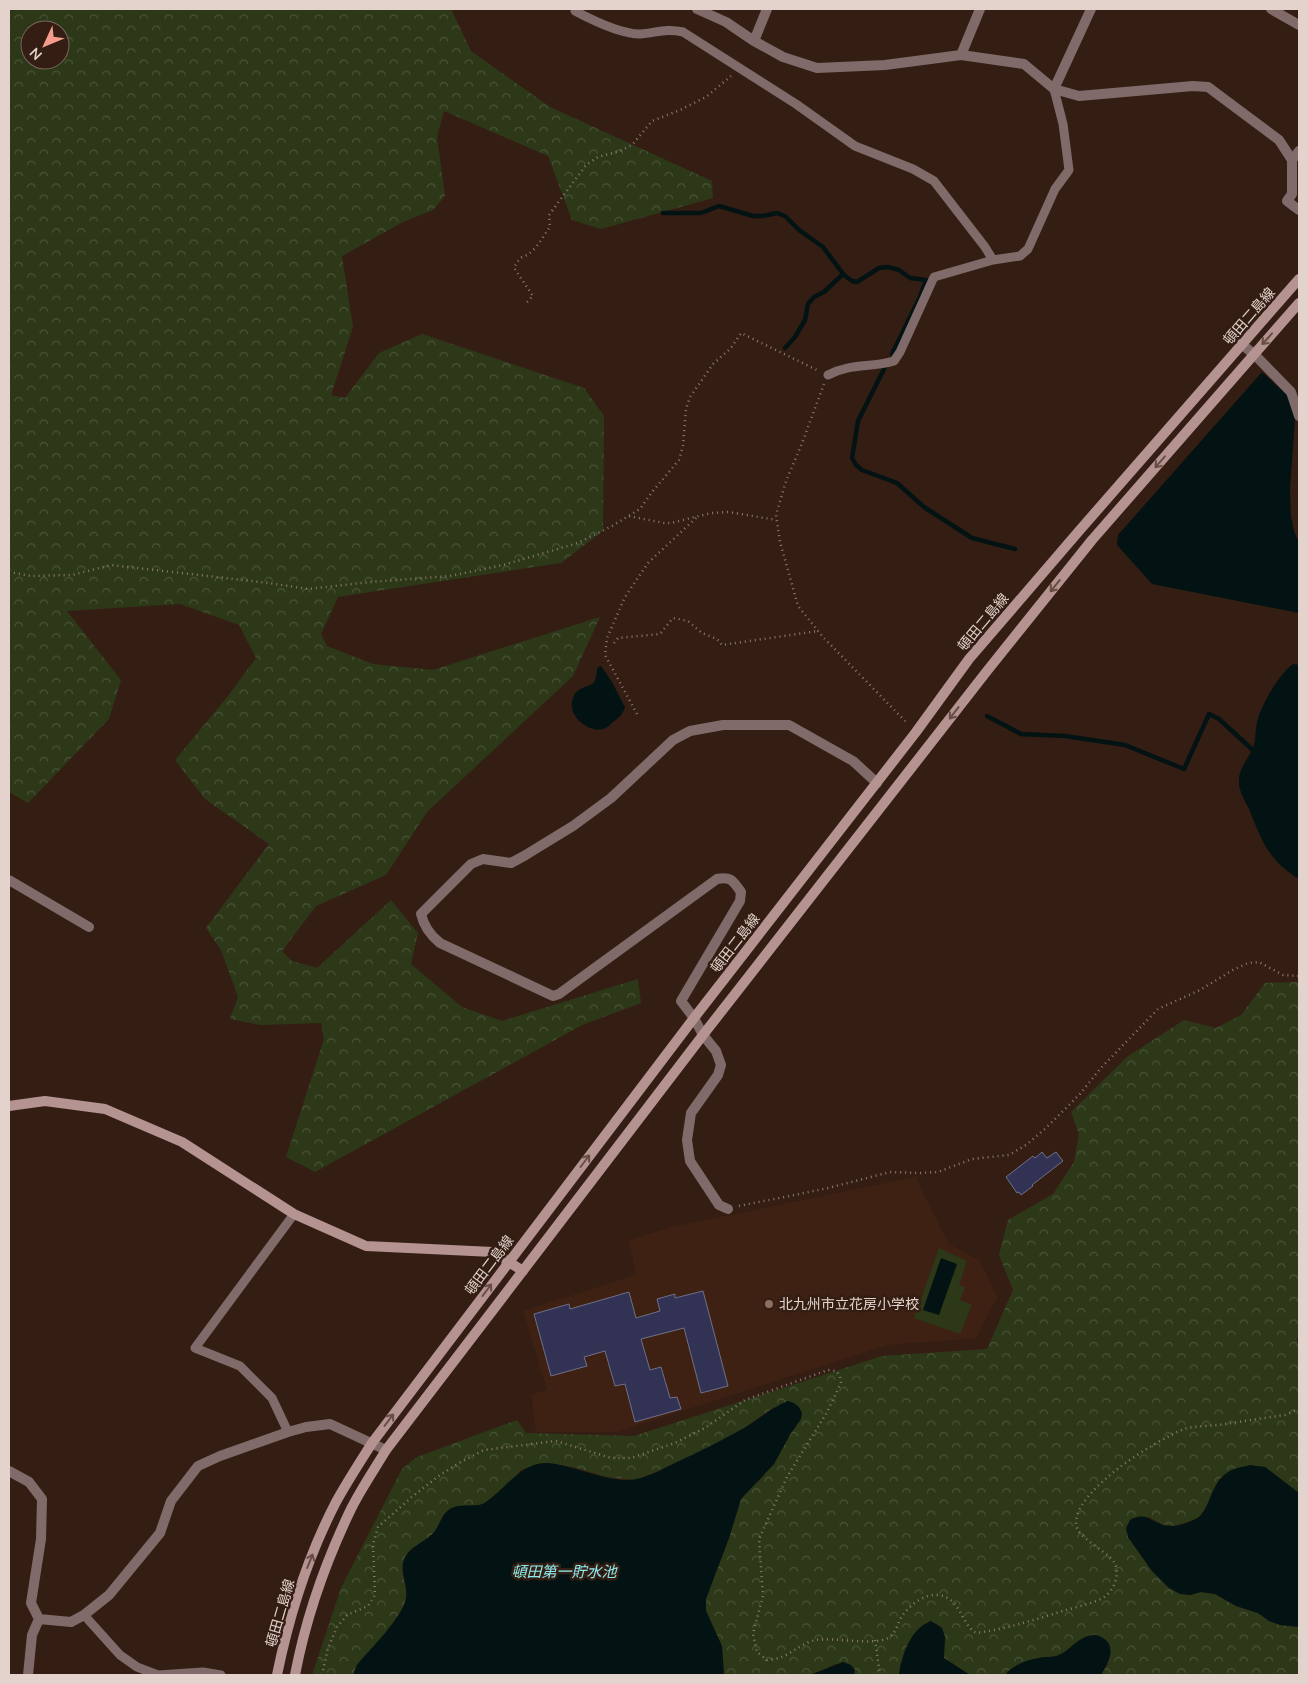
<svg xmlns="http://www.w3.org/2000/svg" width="1308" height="1684" viewBox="0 0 1308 1684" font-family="Mulish,'Noto Sans JP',sans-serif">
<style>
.built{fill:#3e2113}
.forest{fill:url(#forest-crowns);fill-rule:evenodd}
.pitch{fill:#2c3818}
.water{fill:#031313}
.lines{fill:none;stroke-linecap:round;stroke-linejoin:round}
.stream{stroke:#031313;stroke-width:4.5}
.building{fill:#323254;stroke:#6f708a}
.path{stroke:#8d7a71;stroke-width:2.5;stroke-dasharray:1 4;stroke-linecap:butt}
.lane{stroke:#806b6a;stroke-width:9}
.street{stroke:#806b6a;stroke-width:10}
.secondary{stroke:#b59391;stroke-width:10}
.oneway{stroke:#684d45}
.education-dot{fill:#8d6e63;stroke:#341e13;stroke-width:2}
.labels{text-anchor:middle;stroke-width:5;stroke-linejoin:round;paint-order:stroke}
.street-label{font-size:14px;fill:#e3d3cc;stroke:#341e13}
.poi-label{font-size:14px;fill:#e3d3cc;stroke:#341e13;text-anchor:start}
.water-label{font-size:15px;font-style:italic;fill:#8cebed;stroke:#341e13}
</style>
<defs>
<pattern id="forest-crowns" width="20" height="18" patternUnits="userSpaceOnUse" patternTransform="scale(1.25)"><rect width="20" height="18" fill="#2c3818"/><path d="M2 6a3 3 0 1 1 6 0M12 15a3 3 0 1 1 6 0" fill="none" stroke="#4a5438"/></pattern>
</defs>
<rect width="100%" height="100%" fill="#341e13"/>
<path class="built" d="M915,1177l34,67 31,17 17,36 -21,41 -88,7 -272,87h-80l-5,-38 16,-4 -24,-79 113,-36 -7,-35 43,-13z"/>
<path class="forest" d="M9,9h442l20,42 79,56 162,74 1,17 -112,31 -29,-9 -24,-64 -104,-45 -7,26 8,59 -12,14 -30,12 -61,34 11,71 -22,68 14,3 34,-45 43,-19 162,54 20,28 -1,115 -42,32 -223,34 -17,37 6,12 46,18 60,6 167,-53 -27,59 -146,136 -41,63 -70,31 -34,45 10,10 25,7 74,-68 27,33 -7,31 51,43 40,14 136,-42 3,24 -59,22 -267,147 -29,-15 38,-118 -3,-16 -61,2 -30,-6 8,-22 -17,-47 -15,-22 63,-84 -64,-45 -30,-39 53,-64 28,-38 -17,-33 -59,-21 -113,7 54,69 -12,39 -81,84 -19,-11zM30,30h30v30h-30z
M1299,982v352l-2,5v4l2,2v148l-34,-26 -46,12 -14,30 -7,9 -22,8 -13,-1 -14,-8 -21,20 24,34 17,17 21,7 11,-3 14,2 21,12 22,7 11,8 11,4 19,2v48h-198l6,-10 3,-10 -14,-20c-19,1 -22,13 -37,20 -7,3 -13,1 -20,3 -11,2 -27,9 -34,17h-35l-26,-17c-1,-14 5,-26 -8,-35l-35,39 -2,13h-45l1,-5 -20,-6 -11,6 -14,5h-86l-2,-29 -16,-35v-12l4,-14 19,-47 12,-39 8,-10 13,-11 29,-45 6,-7 -23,-19 -30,21 -40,22 -53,24 -16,6 -29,-3 -30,-9 -30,-5 -25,7 -10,12 -24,20 -7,4 -8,-1 -28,9c-4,8 -8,17 -14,23 -8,7 -20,9 -24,19 -8,16 1,25 0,41 -1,18 -36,54 -49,68l-4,10h-41l29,-87 61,-119 15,-12 100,-37 9,13 108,3 248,-80 105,-7 26,-59 -14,-35 9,-35 45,-26 21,-32 5,-28 -8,-22 56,-55 57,-37 32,8 25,-13 24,-32z"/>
<path class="pitch" d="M939,1248l28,13 -8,24 6,2 -5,13 12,5 -12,29 -46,-16z"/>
<path class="water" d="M1262,372l26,24 7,24 -5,69 1,27 3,15 5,12v70l-147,-29 -35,-39 1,-10z
M1293,664l6,1v214c-31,-19 -37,-38 -50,-70 -4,-8 -11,-19 -10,-29 0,-13 11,-23 15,-35 2,-7 1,-15 3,-23 4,-17 22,-48 36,-58z
M601,666l11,16 13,25c-2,7 -6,11 -12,15 -3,3 -6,6 -10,7 -14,4 -34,-12 -31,-27 3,-17 18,-14 22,-20 3,-4 2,-11 4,-15z
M941,1258l16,6 -18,51 -16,-5z
M788,1401l6,2 5,4 3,6 -1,6 -10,14 -17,31 -33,35 -12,39 -23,61v12l16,35 2,29h-371l4,-10c13,-16 45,-47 49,-66 3,-16 -11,-33 3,-47 8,-9 19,-12 26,-21 5,-7 7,-17 15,-22 11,-7 26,0 36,-7 20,-13 35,-41 62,-39 26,2 65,22 89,16 13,-3 26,-10 38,-16 24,-11 48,-23 71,-36 14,-9 27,-20 42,-26z
M1250,1465l15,2 34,26v134l-19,-2 -11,-4 -11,-8 -22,-7 -21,-12 -14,-2 -11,3 -10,-1 -11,-6 -17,-17 -24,-34 -2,-9 4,-8c16,-8 18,0 33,5 10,3 23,-1 33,-6 15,-8 13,-35 32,-47 6,-4 15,-5 22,-7z
M931,1621l11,7 3,9 -1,21 26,17h-71c3,-20 11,-46 32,-54z
M1096,1635c23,7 14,25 5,40h-96c8,-10 21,-15 34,-17 7,-2 13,0 20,-3 15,-7 18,-19 37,-20z
M843,1662l8,3 4,5 -1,5h-44z"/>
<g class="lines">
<path class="stream" d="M663,213h38l18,-7 34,10h9l15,-3 8,3 14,14 24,17 21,28 8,6 5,1 22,-14 9,-1 11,3 11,8 16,2 -6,17 -28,57
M785,348l10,-11 10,-17 3,-16 6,-7 10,-5 18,-17
M885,367l-27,54 -6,37 4,7 6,5 35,13 27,24 48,31 43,11
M987,716l34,18 44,2 60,9 59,24 25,-55 10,5 37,34"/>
</g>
<path class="building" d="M1042,1152l5,6 9,-6 7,9 -31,24 1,1 -12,9 -2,-3 -2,1 -11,-16 27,-21 2,2z
M703,1291l25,95 -27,7 -17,-65 -43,11 9,31 11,-3 9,31 7,-1 4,12 -46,13 -10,-38 -10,2 -10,-35 -21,6 3,9 -36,10 -17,-62 35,-10 1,5 59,-17 7,26 24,-7 -3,-12 18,-5v4z"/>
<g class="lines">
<path class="path" d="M527,302l6,-6 -19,-28c8,-16 9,-8 18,-17 7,-6 12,-16 18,-24l-1,-12 37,-50 12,-8 22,-6 12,-6 20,-24 28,-11 26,-13 25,-21
M824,384l-23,62 -15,35 -10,34 4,27 18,64 24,30 86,88
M629,516l35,7h7l40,-10 18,-1 47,8
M9,572l22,4 41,-1 39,-10 158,18 39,6 62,-7 80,-6 53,-11 75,-22 34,-17 28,-17 12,-17 27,-32 4,-14 3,-37 4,-12 23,-33 18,-16 10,-15 78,38
M614,643l4,-5 42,-4 13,-16 15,3 14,12 15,6 5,6 96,-14
M637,714l-32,-59 2,-17 18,-41 23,-34 49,-46
M739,1206l85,-17 66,-17 29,1 19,-1 34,-13 37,-4 17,-10 20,-17 34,-34 20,-25 58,-60 42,-19 33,-20 15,-7 11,-1 24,13 16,1
M875,1640l5,35
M322,1675l6,-27 9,-21 10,-12 21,-9 7,-11 -2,-51 5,-17 35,-31 27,-21 19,-12 25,-13 72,-9 55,17h20l44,-15 30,-15 40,-28 83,-30 8,1 4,5 1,7 -15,31 -39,63 -28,62 4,57 -10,38 4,18 10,8c5,-1 11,-1 15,-3 11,-5 22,-15 34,-17 19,-3 57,6 72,-2 9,-5 9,-15 14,-22 8,-11 22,-22 35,-21 24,2 23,28 39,38 30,-4 58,-13 87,-22 13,-4 28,-7 40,-13 11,-7 18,-24 11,-36 -8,-12 -39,-25 -38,-39 0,-34 79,-82 108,-94 10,-3 23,-3 34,-4 22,-3 44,-7 67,-10l14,-6"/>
<path class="lane" d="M575,11c17,9 46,23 65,23 16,-1 26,-6 43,-2l113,72 59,42 58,23 21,12 51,66 8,13
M828,375c22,-12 43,-7 66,-14l6,-9 34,-75 59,-17 27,-4 8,-7 27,-60 14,-19 -6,-46 -9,-35
M288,1432l-16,-34 -32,-32 -45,-18 99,-134
M84,1615l36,40 17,12 21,8 45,-3 18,3"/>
<path class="street" d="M697,9l29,13 28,19 29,16 34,11 68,-3 76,-10 63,9 30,25 25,7 114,-10 15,1 71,53 13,20v34l-5,7 12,9
M1271,9l28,16
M754,41l13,-32
M961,55l19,-46
M1054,89l37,-80
M1292,160l7,-9
M1241,344l13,10 37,38 8,24
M9,880l80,47
M728,1209l-9,-4 -29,-44 -3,-21 4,-27 27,-38 3,-10 -5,-14 -13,-16 -9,-17 -13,-17 59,-100 1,-9c-8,-11 -10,-16 -24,-13l-158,115 -6,2 -113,-53c-10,-8 -16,-16 -19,-29l50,-50 12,-5 28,4 13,-7 49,-30 38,-28 62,-58 17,-9 33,-6h66l64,36 24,22
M9,1471l20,11 13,17 -1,40 -10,64 8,16 -7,16 -4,40
M39,1619l32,3 13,-7 25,-20 51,-62 11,-32 27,-35 22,-10 68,-24 18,-5 24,-3 56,26"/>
<path class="secondary" d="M9,1106l36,-5 60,8 77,33 112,72 72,32 127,6 30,19
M277,1675c12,-59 31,-119 59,-173 11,-20 24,-40 36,-59l322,-425 222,-286 53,-73 110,-128 220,-252
M295,1675c11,-58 30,-112 56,-166 10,-20 23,-39 35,-59l317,-415 284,-364 105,-131 207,-237"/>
</g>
<defs><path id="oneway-shaft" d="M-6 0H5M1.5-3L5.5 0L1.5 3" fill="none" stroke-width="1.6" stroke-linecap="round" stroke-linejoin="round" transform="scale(1.25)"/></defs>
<g class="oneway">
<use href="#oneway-shaft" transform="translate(1267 339) rotate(132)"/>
<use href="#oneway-shaft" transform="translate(1160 462) rotate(131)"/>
<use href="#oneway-shaft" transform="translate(1055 586) rotate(129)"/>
<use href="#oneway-shaft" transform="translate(954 713) rotate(128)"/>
<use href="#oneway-shaft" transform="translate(585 1161) rotate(-53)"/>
<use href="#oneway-shaft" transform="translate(487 1290) rotate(-53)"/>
<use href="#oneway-shaft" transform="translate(389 1420) rotate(-53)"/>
<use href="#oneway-shaft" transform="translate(310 1561) rotate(-68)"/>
</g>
<circle class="education-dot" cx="769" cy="1304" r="5"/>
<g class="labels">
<g class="street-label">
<text transform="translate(1249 316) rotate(-49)" y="5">頓田二島線</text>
<text transform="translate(983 622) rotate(-50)" y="5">頓田二島線</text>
<text transform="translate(735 943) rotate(-52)" y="5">頓田二島線</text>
<text transform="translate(489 1265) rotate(-53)" y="5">頓田二島線</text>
<text transform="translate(280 1613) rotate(-74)" y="5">頓田二島線</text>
</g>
<g class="poi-label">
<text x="779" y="1309">北九州市立花房小学校</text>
</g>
<g class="water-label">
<text x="564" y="1577">頓田第一貯水池</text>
</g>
</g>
<rect width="1308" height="1684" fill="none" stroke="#e3d3cc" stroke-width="20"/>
<g transform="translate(45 45) rotate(226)"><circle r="24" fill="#341e13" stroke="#7a665d"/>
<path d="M0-4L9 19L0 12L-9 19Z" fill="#f49d8d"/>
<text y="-8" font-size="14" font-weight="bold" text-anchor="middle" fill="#e3d3cc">N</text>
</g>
</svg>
